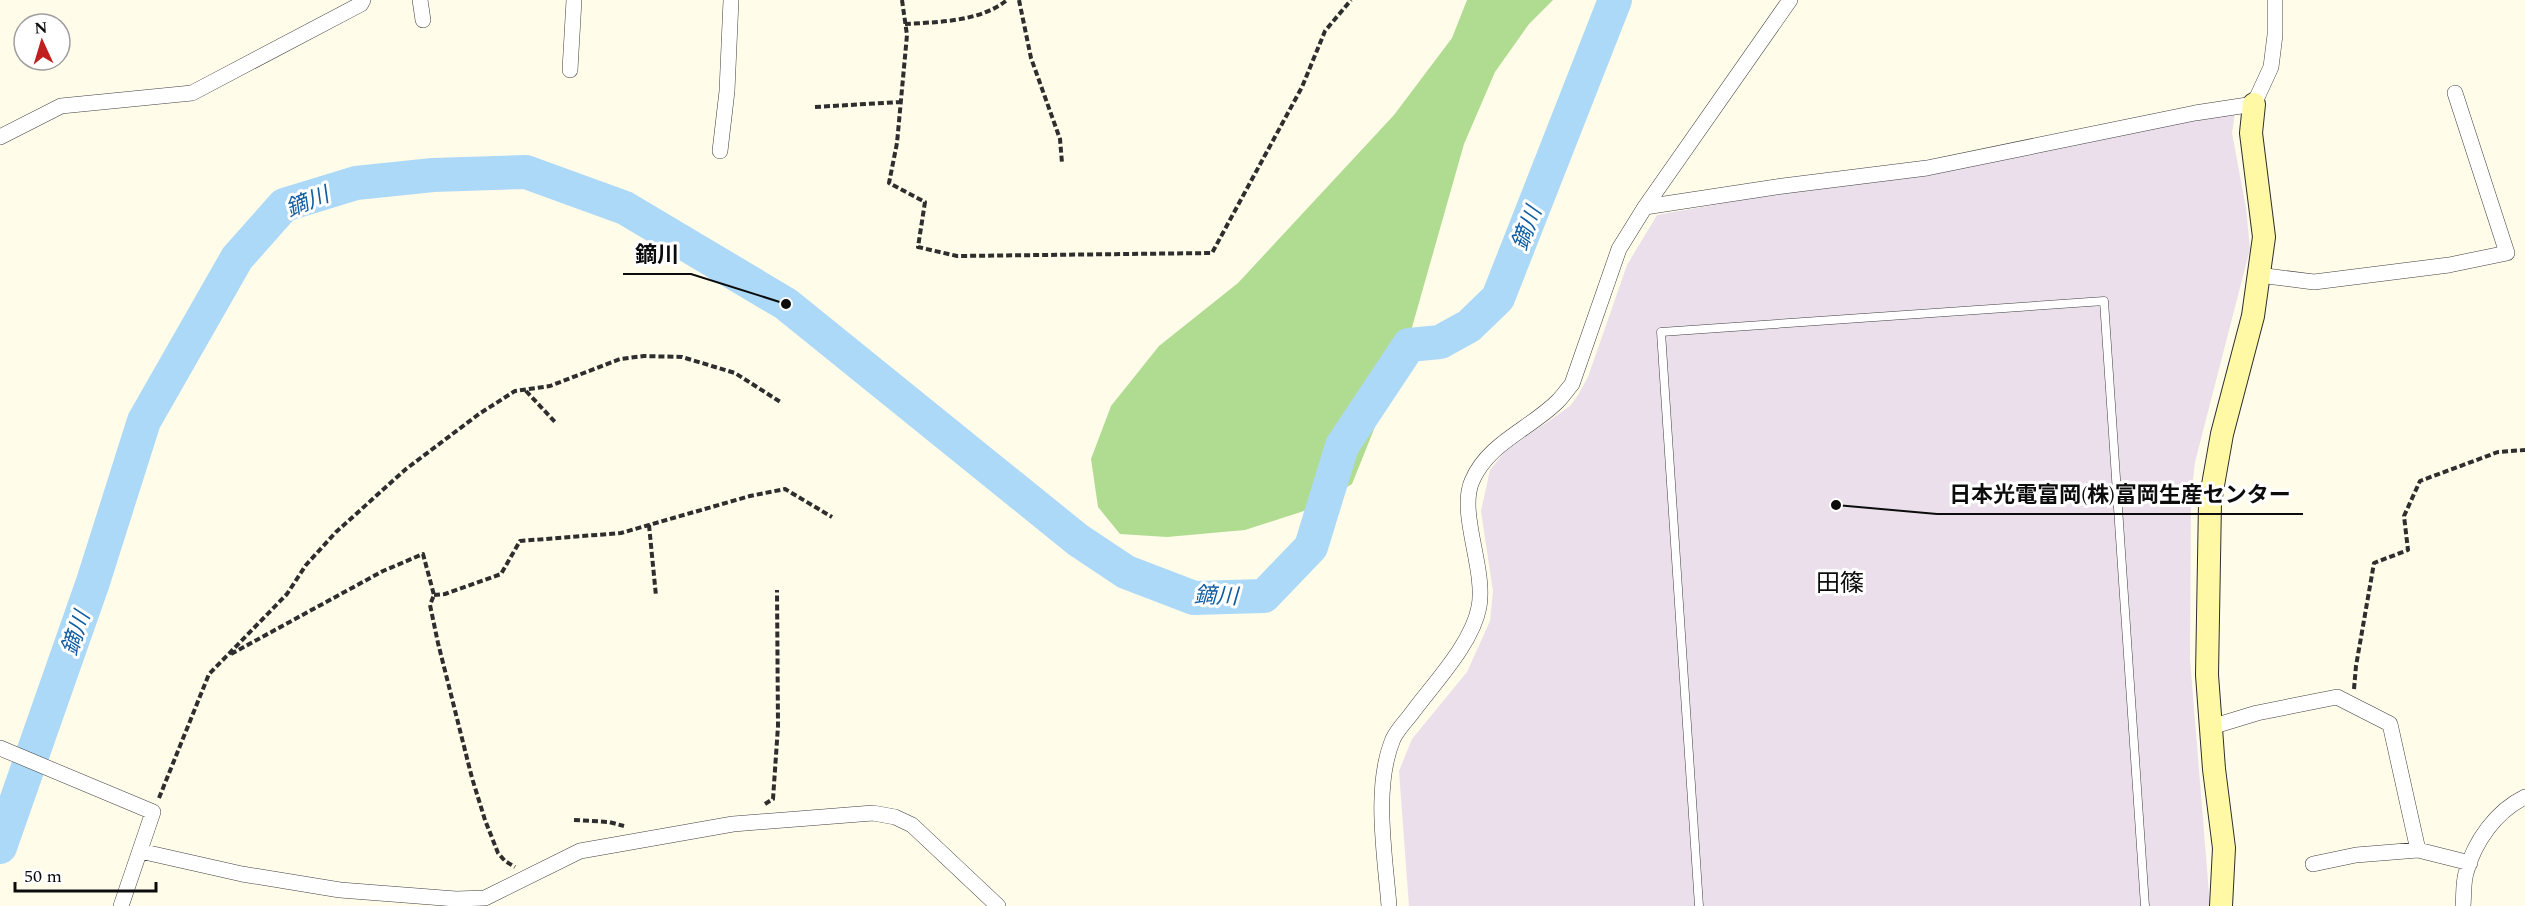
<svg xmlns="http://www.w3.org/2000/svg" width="2525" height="906" viewBox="0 0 2525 906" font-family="Spectral,'Noto Sans JP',serif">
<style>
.industrial{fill:#eadfeb}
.forest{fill:#b0dc91}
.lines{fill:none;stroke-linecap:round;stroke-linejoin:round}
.river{stroke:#add9f8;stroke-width:34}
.lane-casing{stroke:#3f3f3f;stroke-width:9}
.street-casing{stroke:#3f3f3f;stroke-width:16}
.secondary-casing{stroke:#2e2e2e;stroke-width:24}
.path{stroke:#2e2e2e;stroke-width:4;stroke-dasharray:6 3;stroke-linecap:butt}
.lane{stroke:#fff;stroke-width:8}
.street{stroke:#fff;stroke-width:15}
.secondary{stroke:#fff9a5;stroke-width:22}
.labels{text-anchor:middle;stroke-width:6;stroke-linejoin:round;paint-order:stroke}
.water-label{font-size:22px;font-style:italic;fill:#115da1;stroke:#fff}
.quarter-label{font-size:24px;fill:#0c0c0c;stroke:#fff}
.leader{fill:none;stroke:#0c0c0c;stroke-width:2}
.callout-dot{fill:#0c0c0c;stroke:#fff;stroke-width:2}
.callout-label{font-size:22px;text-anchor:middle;font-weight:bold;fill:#0c0c0c;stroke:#fff;stroke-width:6;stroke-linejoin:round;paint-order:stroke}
</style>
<rect width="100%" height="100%" fill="#fffcea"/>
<path class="industrial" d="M2235,113l-3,20 14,75 4,41 -55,213 -4,35 -1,162 20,247h-801l-10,-135 13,-32 55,-67 23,-51 3,-30 -12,-80 9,-41 16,-20 43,-29 21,-15 8,-11 10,-18 39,-112 30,-50z"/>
<path class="forest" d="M1467,0h86l-24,24 -34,48 -31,72 -59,208 -53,132 -45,26 -62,20 -78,7 -47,-3 -22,-27 -7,-48 20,-53 48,-60 79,-63 156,-168 58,-77z"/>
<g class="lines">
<path class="river" d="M0,847l93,-265 51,-161 93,-163 47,-53 72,-22 77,-8 93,-3 99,36 161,96 292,236 48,32 68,26 70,-2 47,-49 31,-101 67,-101 31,-3 29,-16 29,-28 117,-298"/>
<defs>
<path id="lane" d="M1699,906l-38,-574 443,-31 41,605"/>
<path id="street" d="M420,0l3,20
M570,70l4,-70
M0,137l61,-31 131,-13 169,-89 2,-4
M720,151l7,-60 4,-91
M1645,207l138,-21 144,-18 268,-55 59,-9 17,-37 4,-32v-35
M2259,275l55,7 135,-17 58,-12 -52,-160
M2211,727l46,-14 80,-16 53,27 28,126 52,13
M0,748l153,64 -32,94
M140,851l102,23 98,16 116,9 29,-1 95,-47 153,-27 140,-11 22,4 17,8 86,81
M2313,864l43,-9 62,-5
M1389,906c-4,-51 -16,-119 4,-167 4,-9 13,-18 19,-26 22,-30 60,-69 67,-106 7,-38 -21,-94 -7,-126 16,-38 58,-52 86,-80 5,-5 9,-11 14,-17l47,-135 26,-42 145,-207
M2463,906c1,-10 0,-23 3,-33 8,-31 30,-62 59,-76"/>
<path id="secondary" d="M2221,906l3,-58 -10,-79 -7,-94 3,-173 12,-68 31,-118 11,-79 -13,-104 3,-29"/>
</defs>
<use href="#lane" class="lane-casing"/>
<use href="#street" class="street-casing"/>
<use href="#secondary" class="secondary-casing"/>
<path class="path" d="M902,0l5,35 -10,108 -8,40 36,19 -7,45 39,9 255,-3 90,-166 23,-56 26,-31
M1019,0l12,58 29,81 2,24
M905,24c32,-2 75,-2 102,-24
M815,107l85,-5
M526,391l30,32
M649,525l7,71
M434,595l11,-1 56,-20 19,-33 101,-8 129,-37 35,-7 47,28
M231,654l152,-83 40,-17 11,41 -4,10 8,38 34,135 13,42 13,33 7,8 10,6
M2354,689l2,-23 18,-103 34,-13 -4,-34 16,-35 78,-29 27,-2
M159,798l50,-124 5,-5 73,-75 19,-29 30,-33 70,-63 73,-55 36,-23 35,-5 70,-27 24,-3 38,1 53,16 47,30
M765,804l8,-5 5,-73 -1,-136
M574,820l35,2 15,4"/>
<use href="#lane" class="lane"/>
<use href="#street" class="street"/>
<use href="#secondary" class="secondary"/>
</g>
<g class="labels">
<g class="water-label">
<text transform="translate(307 201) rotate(-22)" y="8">鏑川</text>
<text transform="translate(1526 228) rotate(-69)" y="8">鏑川</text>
<text transform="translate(1216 595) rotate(2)" y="8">鏑川</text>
<text transform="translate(75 633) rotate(-71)" y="8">鏑川</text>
</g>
<g class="quarter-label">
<text x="1840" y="591">田篠</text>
</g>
</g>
<path class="leader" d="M786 304L691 274H623M1836 505L1937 514H2303"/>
<g class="callout-dot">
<circle cx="786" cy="304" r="6"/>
<circle cx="1836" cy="505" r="6"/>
</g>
<g class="callout-label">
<text x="657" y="262">鏑川</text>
<text x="2120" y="502">日本光電富岡(株)富岡生産センター</text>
</g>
<g transform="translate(42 42) rotate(356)"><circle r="28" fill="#ffffff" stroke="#9e9e9e" stroke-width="1.5"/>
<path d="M0-4.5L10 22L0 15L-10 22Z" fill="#c01f20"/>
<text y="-9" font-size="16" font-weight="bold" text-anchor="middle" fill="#0c0c0c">N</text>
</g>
<path d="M15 882v9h141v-9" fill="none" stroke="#0c0c0c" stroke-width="3"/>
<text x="24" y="882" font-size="18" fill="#0c0c0c" stroke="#ffffff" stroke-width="4.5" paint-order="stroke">50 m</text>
</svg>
